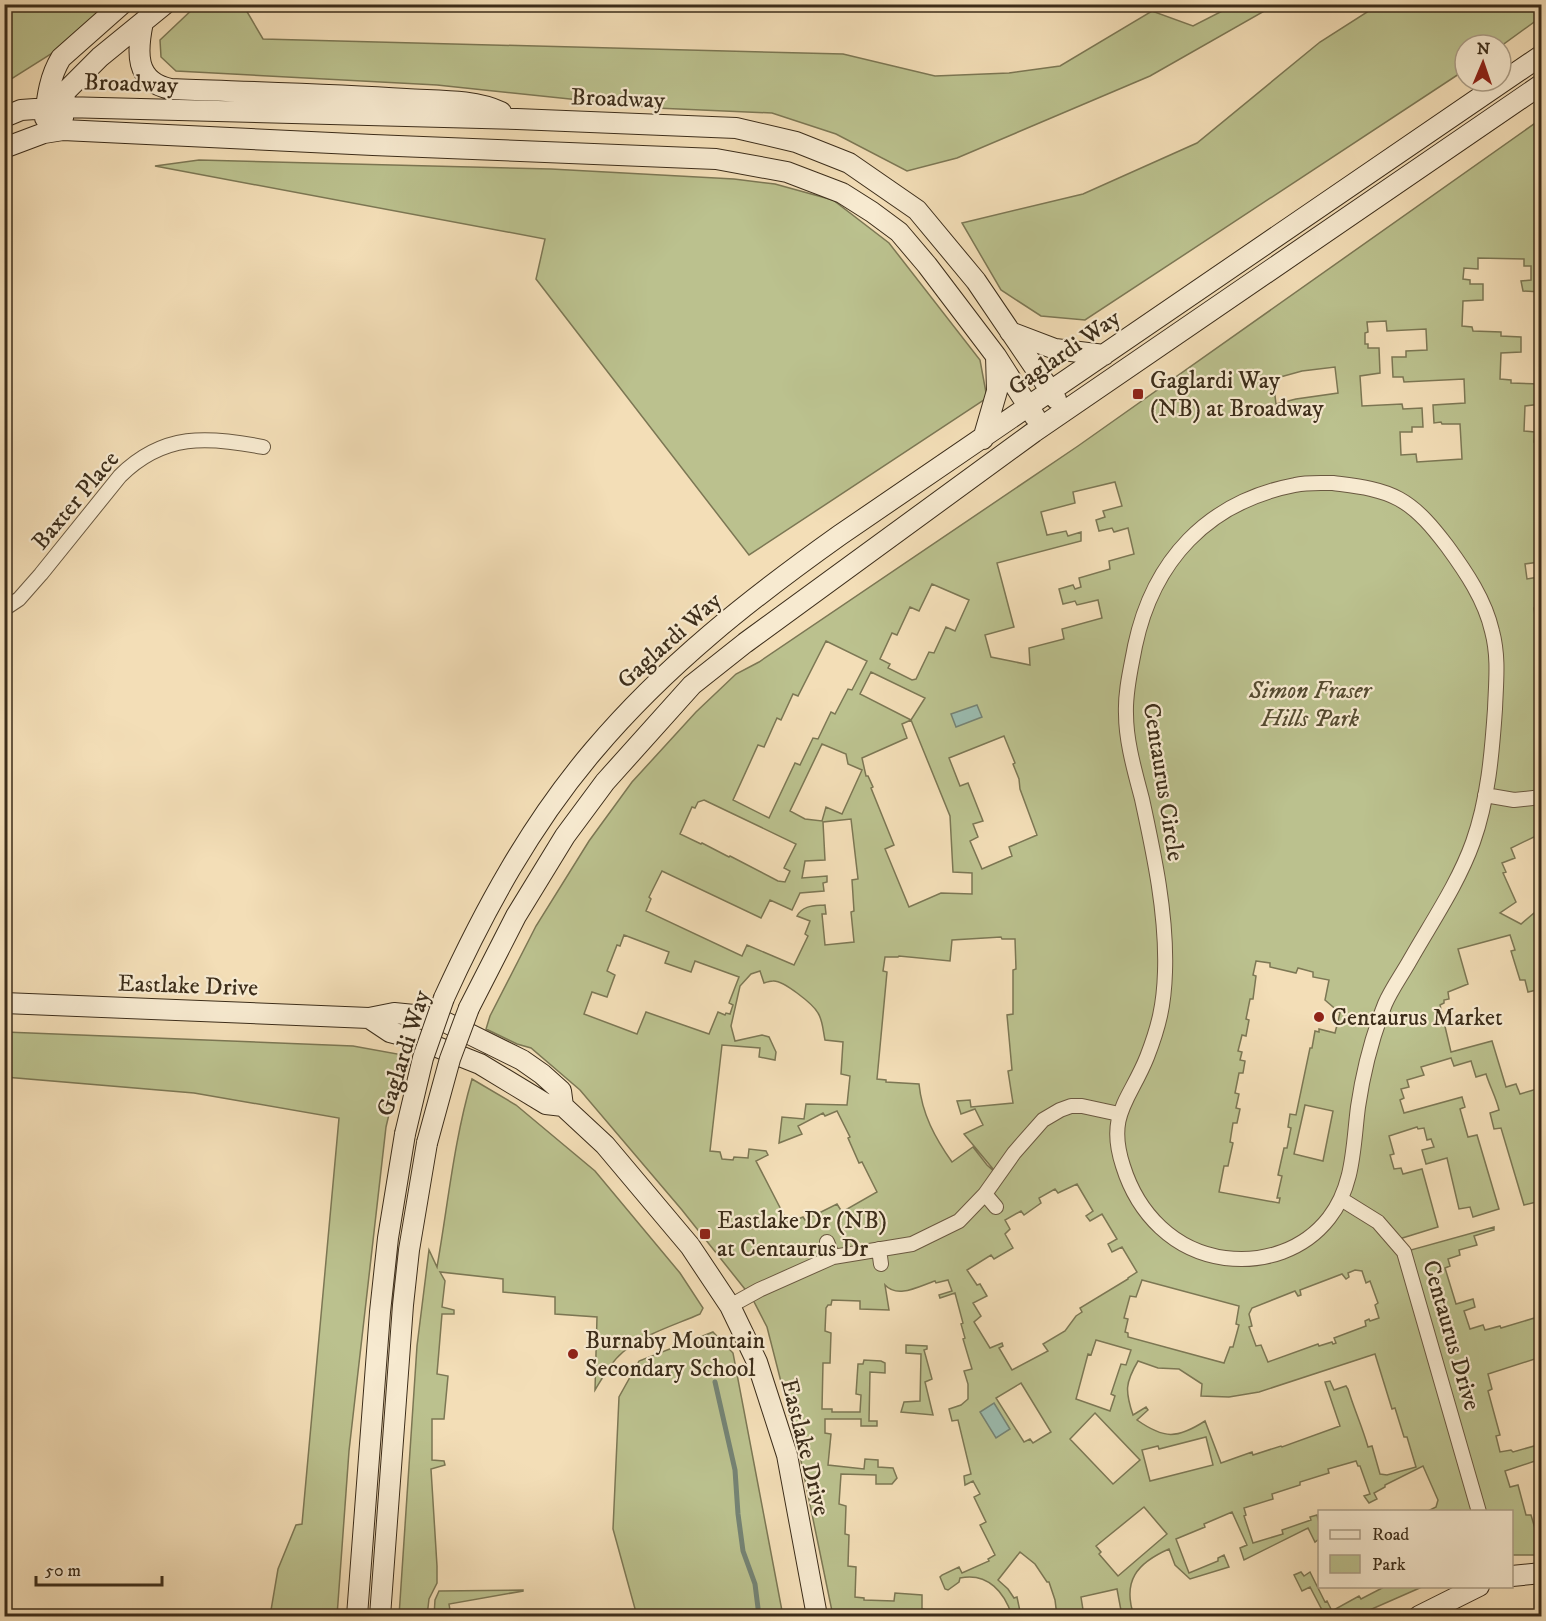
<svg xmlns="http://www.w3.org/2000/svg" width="1546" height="1621" viewBox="0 0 1546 1621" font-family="'IM FELL DW Pica',serif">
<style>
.green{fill:#bbc18e;stroke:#7c7754;stroke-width:1.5;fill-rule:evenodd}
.water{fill:#9bbcb0;stroke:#758374;stroke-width:1.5}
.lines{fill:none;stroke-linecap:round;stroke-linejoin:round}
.stream{stroke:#758374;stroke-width:5}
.street-casing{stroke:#6a5941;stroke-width:16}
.secondary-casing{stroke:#3c2d1a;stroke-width:22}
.street{stroke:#f7ead0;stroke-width:14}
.secondary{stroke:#f7ead0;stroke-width:20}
.secondary-bridge-casing{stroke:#3c2d1a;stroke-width:22;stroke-linecap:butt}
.secondary-bridge{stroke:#f7ead0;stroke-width:20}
.poi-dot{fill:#8f2418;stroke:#f7ead0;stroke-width:2}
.labels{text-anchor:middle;stroke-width:4.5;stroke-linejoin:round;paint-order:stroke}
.street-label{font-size:24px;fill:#3c2d1a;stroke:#f7ead0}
.poi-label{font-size:24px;fill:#3c2d1a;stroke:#f7ead0;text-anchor:start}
.park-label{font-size:24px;font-style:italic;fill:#554b31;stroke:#f7ead0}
</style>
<rect width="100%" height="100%" fill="#f3deb7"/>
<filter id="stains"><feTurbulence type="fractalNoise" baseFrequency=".00333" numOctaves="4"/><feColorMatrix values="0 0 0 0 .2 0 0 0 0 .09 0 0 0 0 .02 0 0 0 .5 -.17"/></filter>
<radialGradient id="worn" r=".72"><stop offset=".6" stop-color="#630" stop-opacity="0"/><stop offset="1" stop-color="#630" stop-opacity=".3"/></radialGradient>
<path class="green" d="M246,4v6l17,29 580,15 92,22 74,-3 51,-7 92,-55 41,15 41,-21h41l-125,71 -193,82 -50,13 -71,-37 -64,-21 -116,-5 -219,-23 -261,-14 -15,-14 -1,-17 37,-35z
M5,5h103l-57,49 -46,29z
M1378,5h163v12l-40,29 -36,-1v25l-380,250 -44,-4 -40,-26 -39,-67 121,-29 114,-51 123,-101z
M1541,119v173l-18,-1 -2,-10 10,-1v-14h-7v-7l-46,-1v11l-14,-1 -1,11 7,1v4h13v16l-20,1 -1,25 10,1 1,4 28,1v4l20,1v15l-20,1 -1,26 11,1v3l30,1v20l-16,2 -1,25 11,1 -1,10 8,1 -1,112 -3,1 1,6 -14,2 2,15 12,-2 2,29 -7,2 2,16 6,-1 -1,215 -1,1 -2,-4 -27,13 4,10 -13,5 4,9 -3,1 13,29 -16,11 21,11 20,-17v32l-6,2 6,8v40l-13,3 -3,-12h-5l-9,-29 4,-1 -5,-15 -52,14 10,35 -20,8 1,7 -5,1v3l-4,2 11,47 41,-11 14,46 10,-3 4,10 17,-5 -1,-6 5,-1v119l-17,4 -23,-77 -7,1 -4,-16 9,-3c-3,-13 -9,-23 -13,-36l-10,3 -5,-16 -17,5 -3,-8 -30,9 3,8 -17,5 2,7 -8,2 3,9 -4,2 4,13 58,-16 3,10 -5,2 8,28 9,-2 22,74 -26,8 -3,-10 -11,2 -12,-51 -21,6 -4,-14 12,-3 -3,-8 -4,1 -3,-12 -6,1 -1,-2 -28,9 5,18 -4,1 4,14 7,-1 2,6 19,-5 16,58 -42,13 8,12 90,-25v3l-20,6 3,9 -18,5 1,5 -12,4 2,7 -5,2 11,36 17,-5 2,8 -11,4 6,18 13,-4 2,5 15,-4 1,2 40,-12v41l-53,17 4,15 -4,2 12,44 -4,1 4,16 11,-2 2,2 28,-8v15l-36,12 5,16 8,-2 8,30h5l5,17 5,-1v24h-29v-43l-84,-1 8,-4 2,-7 -15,-34 -38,19v2l-11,6 3,6 -8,4 -5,-7 6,-2 -10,-28h-2l-2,-5 -28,8 1,4 -29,9v3l-28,9 1,5 -29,9 2,7 -2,1 9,27 30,-9 -1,-4 29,-10 -1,-3 7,-2 2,8v16l-4,3 -7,-14 -64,32 -4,-12 7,-3 -15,-33 -28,12 1,3 -29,12 13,34 29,-12v-3l6,-3 5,12 -39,12 -15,-14 -6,-16c-32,14 -47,32 -35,67h-12l-5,-27 -36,8 3,19h-27l-2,-16 -6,-18h-2l-12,-18 -15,-12 -22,28 10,9 6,9 3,-1 4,19h-9c-7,-23 -24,-44 -52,-38l-1,4 -11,8 -3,-1 -5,-12 2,-2 17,-8 3,6 27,-12 -1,-2 7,-4 -15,-30 6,-3 -12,-25 6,-3 -7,-13 -8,4 -1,-9 7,-2 -13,-54 -6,1 -3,-12 12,-4 7,-6v-15l-4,-13 8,-2 -9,-30 2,-1 -4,-14 2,-1 -8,-30 -15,5 -1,-3 13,-4 -4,-11 -12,3 -1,-2c-16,5 -37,18 -50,4l4,25 -29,-1v-8l-28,-1 -1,5h-3l-2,3 -1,23 6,2 -1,30h-7l-1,46h10v3h28l1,-17 -5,-1 2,-30h5l1,-4 17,1 4,2v10l-15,-1 -1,49h8v5h-16v-7h-36v14l6,1 -3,31 36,4 1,-10 13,1v7l15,1 4,10 -5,6h-16v-9l-35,-1 -2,30 7,2 -1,28 4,1 -1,31 8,1 -1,30 9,1v2l30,1 1,-8 27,2v14l5,1 -1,6h-21l-24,-5 -1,4 -10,-2 -1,3h-36l-33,-160 -33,-129 -15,-29 -70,-88 -102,-120 -49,-42 -14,-4 -31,-15 4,-13 46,-90 53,-85 43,-59 64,-70 40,-38 23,-12 319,-216zM1386,321l1,10 39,-2 1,21 -21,1v6h-14l1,20h10l1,5 60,-3 1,24 -32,2 1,18 7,-1 1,2h18l2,35 -45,3 -1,-8 -15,1 -1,-23h12v-5h11l-1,-19 -19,1 -1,-5 -40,2 -2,-30 20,-3 -1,-25h-11v-4h-3v-11l3,-1 -1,-10zM1335,367l3,26 -42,6 -20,5 -3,-25 29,-8zM1115,482l7,24 -19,5 2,6 -9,3 3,11 13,-3 2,4 14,-4 6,26 -25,7 1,8 -31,9 2,9 -6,2 -2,-4 -14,4 4,15 12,-3 2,4 21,-5 4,18 -40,11 2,10 -35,9 1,17 -39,-8 -6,-22 29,-8 -17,-64 84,-22v-9l-13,4 -2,-5 -19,4 -6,-23 34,-9 -2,-11zM932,584l37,16 -14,31 -9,-4 -12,26 -5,-1 -13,27 -4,1 -24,-12 2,-4 -10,-5 12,-26 5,2 13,-28 9,4zM826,641l41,20 -15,29 -4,-1 -13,25 -4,-2 -13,27 -5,-1 -13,27 -5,-2 -26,55 -36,-18 25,-55 6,2 13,-29 4,2 12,-26 5,2zM871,672l54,26 -14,22 -51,-26zM911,720l39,96 3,56 19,1v21l-31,-1 -32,14 -24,-58 9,-4 -23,-57 2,-1 -5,-11h-2l-4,-18 45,-20 -5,-14zM1004,736l11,27 -2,1 6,15 1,10 17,46 -28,12 3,9 -30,13 -12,-28 8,-4 -5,-13 10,-3 -15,-38 -8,3 -11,-28zM822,744l24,10 2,10 14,6 -20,44 -16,-7 -4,14 -17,-2 -15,-8zM704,800l92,44 -12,24 6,3 -5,11 -7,-1 -48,-25 -1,1 -27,-14 -1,1 -21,-10 12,-27 3,1 3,-6zM851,819l7,60 -6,1 2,31 -3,1 3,30 -29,3 -3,-31h4l-1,-9c-11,1 -22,0 -28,11l13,5 -5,13 3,2 -14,29 -47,-20 -5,11 -96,-45 5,-12 -2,-2 13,-26 99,47 9,-18 22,10 8,-17 24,-2 -1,-8 4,-1v-6l-25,2 3,-17 20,-1 -2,-38zM624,935l45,17 -4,11 26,9 4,-11 44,16 -10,26 4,2 -3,9 -4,-1 -1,2 -7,-3 -9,22 -63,-22 -9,22 -53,-20 8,-22 15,5 8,-22 -8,-4 10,-26 3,1zM1001,937l1,2h13l1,30 -3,1v44l-6,1 5,55 -4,1 5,32 -42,4 -1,-7 -13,1 4,13 14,-5 8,16 -19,9 34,41 -11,-10 -14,-18 -21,15c-17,-24 -30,-48 -33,-78l-33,-2v-2l-9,-1 10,-107 -4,-1 2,-14h13l1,-1 51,5 2,-21zM1256,961l14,2v4l26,6 2,-5 15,4v5l16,3 -4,20 15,13 -5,20 -16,-4v3l-4,-1 -3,17h-2l-14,67 -6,-1 -2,13 3,1 -4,20h-3l-6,27 4,1 -5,22h3l-1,5 -60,-11 5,-26h4l5,-23 -3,-1 3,-19h4l3,-14 -4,-1 3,-14 -4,-1 4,-20h4l2,-12 -5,-1 2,-8 -4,-1 4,-16 4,1 3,-16 -3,-1 4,-20h3l3,-23 -3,-1zM760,971l4,12c3,-1 6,-2 9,-2 10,-1 40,23 45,32 5,8 5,18 7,27l18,2 -2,32 9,2 -3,29 -41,-1 -2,15 -22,-2 -3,26 23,-9 -4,-8 25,-13 2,3 12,-5 13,26 -2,1 11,25 3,-1 15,30 -35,20 -5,-8 -32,16 -2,-3 -15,6 -32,-62 12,-6 -2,-4 -17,-2 -1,9 -14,-1 -1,3 -11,-1 -2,-7 -10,-1 12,-106 38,3 -1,9 16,3 1,-8 -7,-15 -7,-2 -27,6 -4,-15 9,-40 11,-12zM1305,1105l28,6 -10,50 -29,-7zM1077,1184l16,27 -7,5 4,5 12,-7 15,25 -9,5 4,8 10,-5 15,25 -9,6v1l-48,29 2,4 -6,4 -11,15 -22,13 5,7 -36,19 -13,-22 4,-2 -1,-3 -12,5 -16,-26 7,-6 -8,-13 14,-7 -7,-12 -3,1 -10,-15 24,-15 3,4 19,-11 -8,-14 5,-5 -5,-9 16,-9 3,4 17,-12 -2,-5 16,-9 3,4zM1355,1270l7,1 4,12 4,-2 8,22 -3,2 4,13 -9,3 -1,-2 -4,2 1,5 -32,12 2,5 -3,1 -1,-2 -13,4 -1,-2 -50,18 -7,-17 -5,1 -7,-19 3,-1 -3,-12 3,-6 43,-17 3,5 3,-1 -1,-5 42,-16 4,5 3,-2 -1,-4zM1142,1280l97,26 -3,18 3,1 -6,22h-3l-6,16 -96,-26v-4l-3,-1 3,-13 -4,-1 6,-22 6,1zM1096,1340l35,10 -5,15 -5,-1 -10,30 4,2 -5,15 -34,-12 12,-45 3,1zM1375,1354l17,55 3,-1 9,29h3l9,30 -29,8 -7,-1 -8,-28 -4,1c-6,-21 -14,-38 -20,-58l-2,-3 -12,4 -4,-9 -5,1 15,44 -58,21 -1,-1 -28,9 -1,-3 -31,11 -16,-42c-28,18 -41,18 -68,-1l11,-10 -2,-3 -13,8c-8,-24 -8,-32 5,-54l20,7 21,1 23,15 -1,12 28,1 30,-5zM1021,1383l30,49 -18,11 -3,-4 -6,3 -28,-44zM1095,1413l45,47 -27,24 -43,-45zM1206,1437l7,28 -63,16 -8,-31 16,-4 1,3zM1144,1507l23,27 -49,42 -19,-22 2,-2 -5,-6z
M199,160l352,9 183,10 41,5 58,16 56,43 91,117 7,38 -238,157 -213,-276 9,-40 -390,-73z
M5,1032l348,14 50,9 -17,72 -37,324 -12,165h-67l8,-47 18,-44 6,-1 37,-406 -145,-25 -189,-16z
M472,1079l44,26 79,66 85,102 23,35 -3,6c-25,11 -56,20 -77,38 -12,10 -20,25 -28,38l2,-73 -42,-3v-17l-52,-5v-13l-63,-7 5,9 -3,26 12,3v4h-12l-5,60 11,2 -4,43h-12v41l12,1 1,4 -14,4 6,97v17l-8,16 -2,17h-28l18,-270 12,-96 8,17c11,-63 17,-127 35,-188z
M713,1332l20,21 50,263h-146l-24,-87 6,-132 20,-36z
M906,1345l21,1v3l-3,1 8,29 -7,3 8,33 -32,-3 3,-10 16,-1 1,-47 -15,-1z
M1301,1572l3,4 6,-4 15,30 2,-1 5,10 27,-15 2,3 23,-12h38l-66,29h-41l8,-4 -13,-25 -8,4 -8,-16z
M523,1590v1l-74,13 2,12h-17l1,-16 4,-9z"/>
<path class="water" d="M977,705l5,12 -26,10 -5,-13z
M994,1403l16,26 -14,9 -16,-26z"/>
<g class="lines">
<path class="stream" d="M715,1382l20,88 3,44 5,37 12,33 4,32"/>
<defs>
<path id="street" d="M990,4h33
M1333,483c22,3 46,5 66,16 20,11 35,30 48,47 19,26 38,54 45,85 7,26 4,51 3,78 -3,44 -7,91 -22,133 -15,42 -42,81 -64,120 -8,14 -18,28 -24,42 -13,33 -22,69 -27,103 -5,39 -4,79 -29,111 -25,32 -65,45 -104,40 -51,-7 -87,-44 -102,-92 -17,-52 7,-66 24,-109 12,-31 17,-52 18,-85 2,-57 -11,-118 -23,-173 -7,-27 -16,-57 -16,-85 -1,-23 5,-46 9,-68 18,-85 72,-144 160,-161 12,-3 26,-2 38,-2z
M4,609l15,-10 22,-25 79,-98c43,-43 88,-40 143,-29
M1485,795l29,5 28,-3
M985,1194l11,13
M1341,1199l37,23 26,30 75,260
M827,1242l6,15
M879,1249l2,15
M730,1306l29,-16 74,-33 79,-13 47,-23 26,-27 29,-41 29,-33 17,-10 11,-4h11l37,8"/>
<path id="secondary" d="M143,22c-6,29 -9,60 28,67 78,3 157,5 235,10 31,2 67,0 95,13
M4,117l17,-7 42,-3 454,12 219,9 60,14 53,21 68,47 59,71 80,118
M45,118c2,-22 5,-42 16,-60l61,-54
M63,118l2,-26 35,-35 65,-53
M4,148l40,-15 19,-3 310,15 343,14 71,13 55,21 30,19 27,20 28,33 69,91 39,61
M1010,332l45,17 49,6
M983,439l14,-48 -1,-35
M444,998c40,-88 87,-174 150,-248 72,-85 156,-151 246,-215l702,-480
M4,1003l365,15 25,-5 30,3 19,5 79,39 20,14 19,17 2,15 42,39 85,101 40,60 27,56 30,93 30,161
M469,1008l47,-92 49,-80 40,-54 87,-97 53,-42 289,-211 508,-348
M369,1018l21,14 27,7 63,25 66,40 17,2
M1512,1576l30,-3
M357,1616l23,-304 8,-74 17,-104
M380,1616l23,-311 6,-55 18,-107
M1419,1616l60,-30"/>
</defs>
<use href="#street" class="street-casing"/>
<use href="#secondary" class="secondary-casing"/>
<use href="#street" class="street"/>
<use href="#secondary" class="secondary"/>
<defs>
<path id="secondary-bridge" d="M405,1134l18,-76 21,-60
M427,1143l23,-84 19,-51"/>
</defs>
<use href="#secondary-bridge" class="secondary-bridge-casing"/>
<use href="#secondary-bridge" class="secondary-bridge"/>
</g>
<g class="poi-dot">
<rect x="1132" y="388" width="12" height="12" rx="3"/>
<circle cx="1319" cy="1017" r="6"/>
<rect x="699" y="1228" width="12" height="12" rx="3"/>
<circle cx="573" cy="1354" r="6"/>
</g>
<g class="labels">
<g class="street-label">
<text transform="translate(131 83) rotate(2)" y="8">Broadway</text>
<text transform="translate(618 98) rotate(2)" y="8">Broadway</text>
<text transform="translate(1064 352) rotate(-35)" y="8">Gaglardi Way</text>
<text transform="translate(75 500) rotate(-50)" y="8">Baxter Place</text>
<text transform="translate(669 640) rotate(-42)" y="8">Gaglardi Way</text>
<text transform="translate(1164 782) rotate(81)" y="8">Centaurus Circle</text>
<text transform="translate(188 985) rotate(2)" y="8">Eastlake Drive</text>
<text transform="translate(403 1053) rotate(-73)" y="8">Gaglardi Way</text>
<text transform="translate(1452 1335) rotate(74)" y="8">Centaurus Drive</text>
<text transform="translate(806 1447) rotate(76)" y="8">Eastlake Drive</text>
</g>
<g class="poi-label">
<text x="1150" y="388">Gaglardi Way<tspan x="1150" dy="28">(NB) at Broadway</tspan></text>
<text x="1331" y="1025">Centaurus Market</text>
<text x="717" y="1228">Eastlake Dr (NB)<tspan x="717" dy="28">at Centaurus Dr</tspan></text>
<text x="585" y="1348">Burnaby Mountain<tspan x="585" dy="28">Secondary School</tspan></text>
</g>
<g class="park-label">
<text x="1310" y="698">Simon Fraser<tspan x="1310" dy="28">Hills Park</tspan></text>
</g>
</g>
<rect width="1546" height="1621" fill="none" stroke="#f3deb7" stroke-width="24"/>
<rect x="6" y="6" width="1534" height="1609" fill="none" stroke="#3c2d1a" stroke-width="3"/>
<rect x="12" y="12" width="1522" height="1597" fill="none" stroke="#3c2d1a" stroke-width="1.5"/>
<rect x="1318" y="1510" width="195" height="78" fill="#f7ead0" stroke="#ac9e87" stroke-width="1.5"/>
<rect x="1330" y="1530" width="30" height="9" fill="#f7ead0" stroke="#ac9e87" stroke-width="1.5"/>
<text x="1372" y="1540" font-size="18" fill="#3c2d1a">Road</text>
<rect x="1330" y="1555" width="30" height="18" fill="#bbc18e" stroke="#ac9e87" stroke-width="1.5"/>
<text x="1372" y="1570" font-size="18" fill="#3c2d1a">Park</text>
<g transform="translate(1483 63) rotate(2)"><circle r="28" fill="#f7ead0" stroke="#ac9e87" stroke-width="1.5"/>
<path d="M0-4.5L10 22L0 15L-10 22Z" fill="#8f2418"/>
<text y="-9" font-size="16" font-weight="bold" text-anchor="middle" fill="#3c2d1a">N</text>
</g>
<path d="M36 1576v9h126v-9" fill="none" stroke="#3c2d1a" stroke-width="3"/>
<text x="45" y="1576" font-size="18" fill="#3c2d1a" stroke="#f7ead0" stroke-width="4.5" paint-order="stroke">50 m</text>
<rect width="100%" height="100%" filter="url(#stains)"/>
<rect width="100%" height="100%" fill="url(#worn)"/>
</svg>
